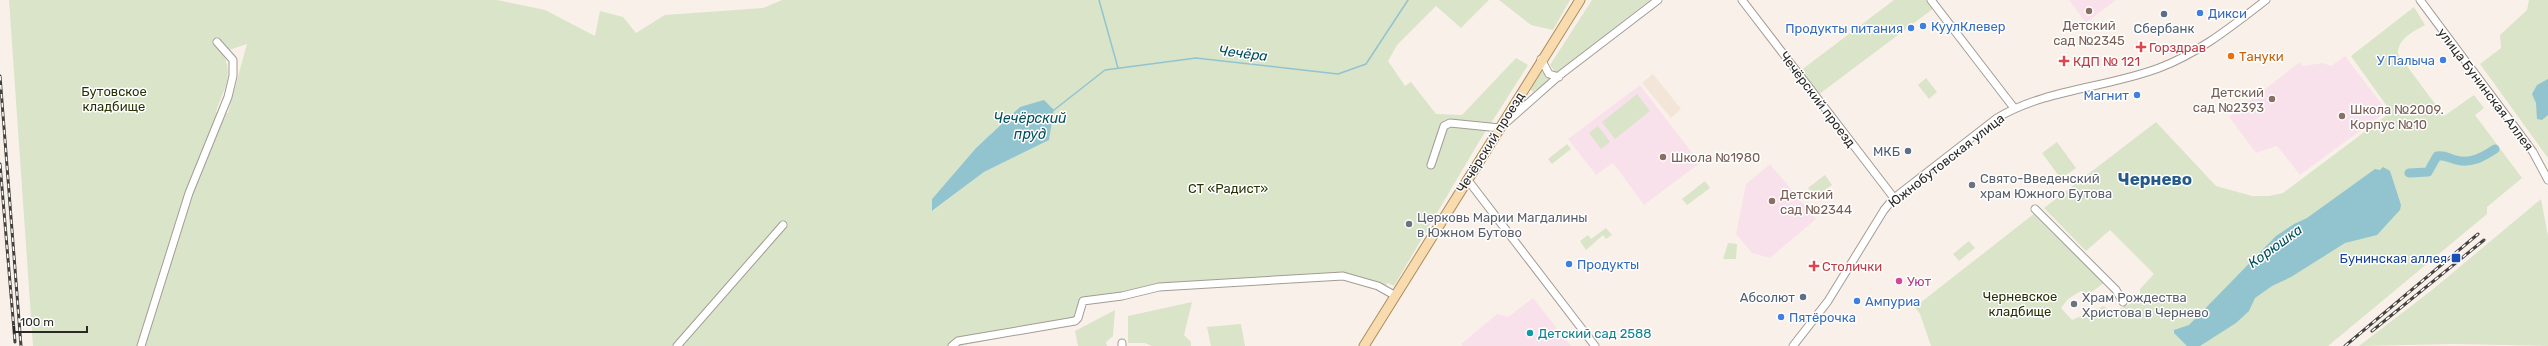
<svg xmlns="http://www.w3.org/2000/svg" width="2548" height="346" viewBox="0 0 2548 346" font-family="Rubik,sans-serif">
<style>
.built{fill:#f3e5d8}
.education{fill:#f9e1ec}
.green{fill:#d9e4c8;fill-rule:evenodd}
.water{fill:#92c4d0}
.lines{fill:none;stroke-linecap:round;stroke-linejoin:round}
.stream{stroke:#92c4d0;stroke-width:1.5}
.river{stroke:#92c4d0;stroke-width:9}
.minor-casing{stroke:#a39c95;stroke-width:9}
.major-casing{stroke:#ad8d5d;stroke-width:11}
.minor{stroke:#fff;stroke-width:7}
.major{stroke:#f8dbaf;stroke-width:9}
.rail-casing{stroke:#43413d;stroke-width:3}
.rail{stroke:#fff;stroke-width:1.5;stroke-dasharray:4.5;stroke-linecap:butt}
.education-dot{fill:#8d6e63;stroke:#fff;stroke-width:1.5}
.shop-dot{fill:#3f7fe0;stroke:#fff;stroke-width:1.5}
.service-dot{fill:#5c6f8a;stroke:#fff;stroke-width:1.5}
.health-dot{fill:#e0444e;stroke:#fff;stroke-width:1.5}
.food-dot{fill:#e8710a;stroke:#fff;stroke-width:1.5}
.worship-dot{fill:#6b7280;stroke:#fff;stroke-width:1.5}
.transit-dot{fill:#1a4fb4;stroke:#fff;stroke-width:1.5}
.hotel-dot{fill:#d1479c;stroke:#fff;stroke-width:1.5}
.culture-dot{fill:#0f9aa8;stroke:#fff;stroke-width:1.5}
.labels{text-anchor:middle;stroke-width:3;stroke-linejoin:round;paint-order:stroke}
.shop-label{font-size:13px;fill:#366cbe;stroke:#fff;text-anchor:start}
.education-label{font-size:13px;fill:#785e54;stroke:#fff;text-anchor:start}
.service-label{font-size:13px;fill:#4e5e75;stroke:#fff;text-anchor:end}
.health-label{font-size:13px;fill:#be3a42;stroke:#fff;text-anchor:start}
.food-label{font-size:13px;fill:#c56008;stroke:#fff;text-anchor:start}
.street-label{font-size:13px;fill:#2b2926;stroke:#fff}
.park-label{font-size:13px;fill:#263205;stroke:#fff}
.worship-label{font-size:13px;fill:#5b616d;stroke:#fff;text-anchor:start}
.transit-label{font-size:13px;fill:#164399;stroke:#fff;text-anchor:end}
.hotel-label{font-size:13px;fill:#b23c85;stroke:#fff;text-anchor:start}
.culture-label{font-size:13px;fill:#0d838f;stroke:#fff;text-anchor:start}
.water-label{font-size:14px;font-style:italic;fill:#034f5c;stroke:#fff}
.district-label{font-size:17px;font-weight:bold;fill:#24598c;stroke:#fff}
</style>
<rect width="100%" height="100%" fill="#f9f1e9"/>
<path class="built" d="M1653,74l28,35 -10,9 -29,-35z"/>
<path class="education" d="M2069,0h47l-30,23z
M2345,56l42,55 -87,64 -23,-29 -21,7 -27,-36 71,-55 2,4 21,-3 8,3z
M1640,85l60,78 -56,42 -31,-42 -17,12 -28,-36z
M1770,164l46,55 -46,39 -18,-5 -16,-19 10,-50z
M1533,298l38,48h-109l-1,-2 36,-30 11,3z"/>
<path class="green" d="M9,0h488l48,10 50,26 5,-25 23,6 13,16 29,-18 98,-7 19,-8h707l-28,28 -25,-22 -39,39 -9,16 17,25 6,-4 25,32 26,1 54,-57 12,7 -51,80 -83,141 -6,-3 -6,7 -39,-13 -185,13 -72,14 -8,18 -118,24h-927zM247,44l-19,69 -12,-1c8,-25 18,-33 7,-60zM1020,107l34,3 -5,30 -65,32 -51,39 -1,-12 44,-51z
M1499,0h71l-17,30 -22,-5z
M1592,0h58l-94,73 -6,-8z
M1894,0h33l7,8 -116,87 -18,-24z
M2529,0h19v158l-68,-94 21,-16 -1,-13 27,-25z
M2414,7l11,18c-12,7 -27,13 -27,29l46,62 30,-21 10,13 -9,7 47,63 -35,29v7l-159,132h-397l-11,-32 -5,-7 125,-98 69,70 -20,15 -8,-3 -13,8 -7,9 11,12 32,-14 5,5c10,-1 23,-7 31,-14v-8l14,-15 -44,-44 -24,21 -42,-43 112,-86 60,64 36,10h17l14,-3 108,-81 -40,-56z
M1542,71l8,9 -17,12 -3,-3z
M1926,78l11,14 -8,7 -11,-14z
M1637,94l13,17 -35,28 -13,-17z
M1598,126l12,16 -9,7 -12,-16z
M2057,142l19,26 -15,11 -19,-26z
M1567,144l4,5 -19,15 -4,-5z
M1825,175l7,10 -17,12 -7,-9z
M1705,181l5,7 -23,17 -5,-6z
M2541,199l7,37v110l-95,-2 -94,2 73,-56z
M1606,228l6,7 -6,4 -3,-4 -17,15 -6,-9 8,-6 3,4z
M1969,241l6,7 -16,13 -6,-7z
M1728,243l9,1 -1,15h-13z
M1192,302l-8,33 7,7v4h-39l-7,-3h-17v-27z
M1115,310l-2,26 -7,6 1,4h-29l-3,-15z
M1241,324l4,22h-34l-4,-19z"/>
<path class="water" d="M2548,79v36l-6,5 -5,-1 -1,-16 -4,-9 5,-9z
M1044,100l10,10 -5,30 -65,32 -52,39v-12l44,-51 44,-41z
M2383,167l7,4 11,34 -1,5 -23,25 -32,8 -54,34 -19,9 -17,12 -6,13 -13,12 -36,23h-13l-13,-13v-3l15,-5 87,-89 18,-12 13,-6 68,-49 5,1z"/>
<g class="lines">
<path class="stream" d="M1099,0l19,68
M1054,110l51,-40 91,-12 142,16 28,-10 42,-64"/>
<path class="river" d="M2409,173l19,-1 9,-16c9,-1 11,2 19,4 15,4 27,-3 39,-11"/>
<defs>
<path id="minor" d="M1742,0l152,198
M1931,0l83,108
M2420,0l94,126 19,26 15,28
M1541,59l8,15 10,3
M1431,165l13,-39 6,-3 50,5 60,-53 98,-75
M1467,179l128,167
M2035,209l81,81 7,12
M1122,343v3
M141,346l48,-153 39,-96 5,-21v-16l-16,-18
M677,346l106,-121
M952,346l6,-5 117,-20 3,-3 5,-17 39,-5 37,-9 184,-11 35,10 16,9
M1793,346l35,-45 56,-91 10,-12 103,-80c49,-29 109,-30 162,-50 40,-15 73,-42 107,-68"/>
<path id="major" d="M1364,346l216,-346"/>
</defs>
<use href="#minor" class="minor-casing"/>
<use href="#major" class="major-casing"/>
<use href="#minor" class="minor"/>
<use href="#major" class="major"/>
<defs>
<path id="rail" d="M0,76l21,270
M0,164l15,178
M2372,331l112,-91
M2345,346l133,-112"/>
</defs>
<use href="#rail" class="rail-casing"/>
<use href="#rail" class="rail"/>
</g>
<g class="education-dot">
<circle cx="2089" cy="11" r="4"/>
<circle cx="2272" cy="99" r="4"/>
<circle cx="2342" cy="116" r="4"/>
<circle cx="1663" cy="157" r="4"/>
<circle cx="1772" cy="201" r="4"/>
</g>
<g class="shop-dot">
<circle cx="2200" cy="13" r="4"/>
<circle cx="1923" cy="26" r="4"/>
<circle cx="1911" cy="28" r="4"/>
<circle cx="2443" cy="60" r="4"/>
<circle cx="2137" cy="95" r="4"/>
<circle cx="1569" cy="264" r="4"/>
<circle cx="1857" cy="301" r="4"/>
<circle cx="1781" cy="317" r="4"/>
</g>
<g class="service-dot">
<circle cx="2164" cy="14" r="4"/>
<circle cx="1908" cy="151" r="4"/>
<circle cx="1803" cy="297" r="4"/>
</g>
<g class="health-dot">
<path d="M2139 41h4v4h4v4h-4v4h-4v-4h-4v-4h4z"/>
<path d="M2062 55h4v4h4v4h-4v4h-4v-4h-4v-4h4z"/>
<path d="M1812 260h4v4h4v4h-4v4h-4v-4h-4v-4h4z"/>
</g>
<circle class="food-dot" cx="2231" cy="56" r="4"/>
<g class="worship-dot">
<circle cx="1972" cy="185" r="4"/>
<circle cx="1409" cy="224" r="4"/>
<circle cx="2074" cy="304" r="4"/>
</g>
<rect class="transit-dot" x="2451" y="253" width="10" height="10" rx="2"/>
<circle class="hotel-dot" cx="1899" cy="281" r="4"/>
<circle class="culture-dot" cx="1530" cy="333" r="4"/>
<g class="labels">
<g class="shop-label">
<text x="2208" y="18">Дикси</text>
<text x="1931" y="31">КуулКлевер</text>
<text x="1903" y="33" text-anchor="end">Продукты питания</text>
<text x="2435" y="65" text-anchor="end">У Палыча</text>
<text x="2129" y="100" text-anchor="end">Магнит</text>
<text x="1577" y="269">Продукты</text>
<text x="1865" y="306">Ампуриа</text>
<text x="1789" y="322">Пятёрочка</text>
</g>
<g class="education-label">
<text x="2089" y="30" text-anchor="middle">Детский<tspan x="2089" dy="15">сад №2345</tspan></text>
<text x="2264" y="97" text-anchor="end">Детский<tspan x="2264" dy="15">сад №2393</tspan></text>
<text x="2350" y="114">Школа №2009.<tspan x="2350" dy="15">Корпус №10</tspan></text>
<text x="1671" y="162">Школа №1980</text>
<text x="1780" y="199">Детский<tspan x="1780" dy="15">сад №2344</tspan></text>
</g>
<g class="service-label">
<text x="2164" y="33" text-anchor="middle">Сбербанк</text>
<text x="1900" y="156">МКБ</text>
<text x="1795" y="302">Абсолют</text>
</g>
<g class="health-label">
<text x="2149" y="52">Горздрав</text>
<text x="2073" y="66">КДП № 121</text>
<text x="1822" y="271">Столички</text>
</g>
<g class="food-label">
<text x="2239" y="61">Тануки</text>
</g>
<g class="street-label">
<text transform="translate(2486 89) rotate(53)" y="5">улица Бунинская Аллея</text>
<text transform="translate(1818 99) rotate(53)" y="5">Чечёрский проезд</text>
<text transform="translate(1490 142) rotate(-58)" y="5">Чечёрский проезд</text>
<text transform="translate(1946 160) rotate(-38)" y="5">Южнобутовская улица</text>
</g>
<g class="park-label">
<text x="114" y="96">Бутовское<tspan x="114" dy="15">кладбище</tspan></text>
<text x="1228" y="193">СТ «Радист»</text>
<text x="2020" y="301">Черневское<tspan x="2020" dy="15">кладбище</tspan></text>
</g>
<g class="worship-label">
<text x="1980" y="183">Свято-Введенский<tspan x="1980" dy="15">храм Южного Бутова</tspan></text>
<text x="1417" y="222">Церковь Марии Магдалины<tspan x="1417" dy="15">в Южном Бутово</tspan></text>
<text x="2082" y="302">Храм Рождества<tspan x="2082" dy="15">Христова в Чернево</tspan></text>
</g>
<g class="transit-label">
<text x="2447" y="263">Бунинская аллея</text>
</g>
<g class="hotel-label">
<text x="1907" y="286">Уют</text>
</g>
<g class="culture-label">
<text x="1538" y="338">Детский сад 2588</text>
</g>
<g class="water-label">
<text transform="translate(1243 53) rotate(7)" y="5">Чечёра</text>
<text x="1030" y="123">Чечёрский<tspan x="1030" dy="16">пруд</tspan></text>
<text transform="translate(2275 246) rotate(-36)" y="5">Корюшка</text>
</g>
<g class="district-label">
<text x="2155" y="185">Чернево</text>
</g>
</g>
<path d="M14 326v6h73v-6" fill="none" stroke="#2b2926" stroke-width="2"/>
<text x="20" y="326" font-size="12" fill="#2b2926" stroke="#ffffff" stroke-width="3" paint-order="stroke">100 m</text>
</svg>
